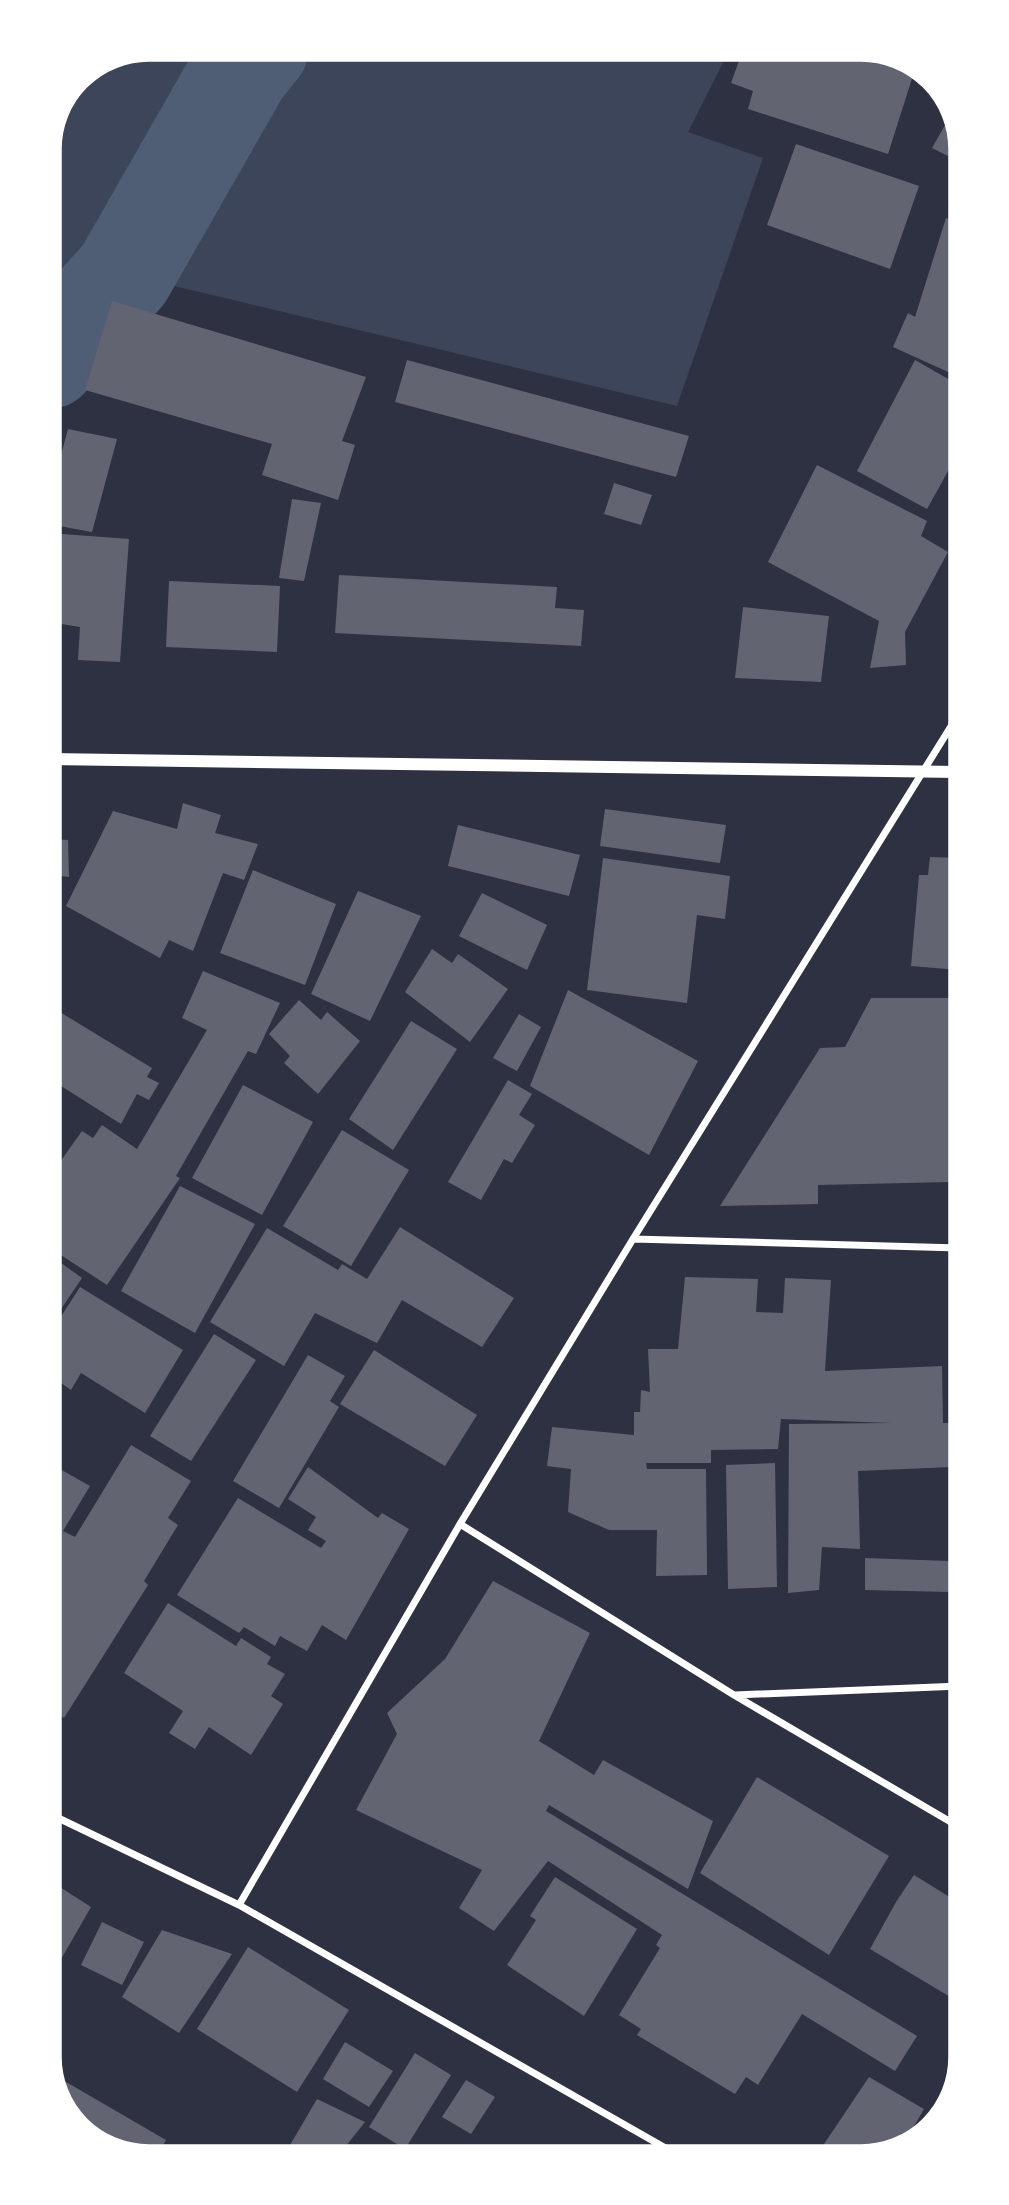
<svg xmlns="http://www.w3.org/2000/svg" width="1009" height="2205" viewBox="0 0 1009 2205" font-family="'Golos Text',sans-serif">
<style>
.green{fill:#3c4559}
.lines{fill:none;stroke-linecap:round;stroke-linejoin:round}
.river{stroke:#4f5d75;stroke-width:100}
.building{fill:#626471}
.minor{stroke:#fff;stroke-width:7}
.tertiary{stroke:#fff;stroke-width:12}
.rim{fill:none;stroke:#fff;stroke-width:3.5}
</style>
<rect width="100%" height="100%" fill="#2d3142"/>
<path class="green" d="M149,47h582l-43,85 75,26 -86,248 -553,-132 -76,85 -1,-217 30,-65z"/>
<g class="lines">
<path class="river" d="M48,359l76,-85 116,-203 19,-24"/>
</g>
<path class="building" d="M744,47h79l18,7 4,-7 70,22 -27,85 -140,-45 5,-18 -22,-8z
M953,111l3,5v44l-24,-12z
M796,144l123,42 -29,83 -123,-44z
M946,218l11,4v154l-64,-29 15,-34 7,4z
M112,301l254,76 -24,64 13,4 -17,55 -76,-25 10,-31 -187,-54z
M407,360l282,76 -13,41 -281,-75z
M915,360l42,24v71l-30,54 -70,-38z
M68,429l49,10 -25,93 -44,-8v-21z
M817,465l110,56 -6,15 27,16 -43,80 1,33 -36,3 9,-47 -111,-59z
M614,483l38,12 -11,30 -37,-11z
M292,499l29,4 -17,78 -25,-3z
M49,533l80,6 -9,123 -42,-2 2,-33 -31,-5z
M339,575l218,12 -2,21 29,2 -3,36 -246,-13z
M169,581l111,5 -3,66 -111,-5z
M743,607l86,9 -8,66 -86,-4z
M183,803l38,12 -6,18 43,11 -14,36 -21,-7 -30,78 -24,-11 -9,18 -94,-52 47,-95 64,18z
M605,809l121,16 -6,38 -120,-17z
M458,825l122,30 -11,41 -121,-30z
M49,839l19,1 1,37 -8,-1 -5,36 -6,1z
M930,857l28,1 1,112 -48,-4 8,-91h9z
M603,858l127,18 -5,43 -28,-4 -10,88 -100,-13z
M253,870l83,34 -31,81 -85,-32z
M358,891l63,25 -51,105 -59,-27z
M482,893l65,32 -20,45 -68,-34z
M432,949l20,14 6,-9 50,35 -38,53 -65,-50z
M203,971l77,32 -24,51 -8,-3 -72,125 4,2 -73,107 -57,-37v-72l32,-45 11,7 9,-13 35,24 70,-119 -25,-12z
M568,990l130,71 -49,94 -119,-69z
M871,998h88v171h-7l-1,13 -133,3v19l-98,2 100,-158 25,-1z
M299,1000l22,20 6,-8 33,29 -42,53 -34,-31 6,-7 -21,-22z
M50,1006l102,62 -5,9 12,6 -10,17 -12,-6 -16,30 -71,-45z
M519,1014l22,13 -24,44 -24,-13z
M411,1021l46,28 -64,101 -44,-31z
M508,1080l24,14 -13,21 16,10 -23,38 -8,-4 -23,41 -33,-18z
M243,1085l70,37 -51,93 -70,-37z
M342,1130l67,40 -58,96 -68,-40z
M180,1186l75,38 -60,109 -74,-42z
M400,1227l114,71 -32,49 -80,-47 -25,43 -62,-30 -31,53 -74,-44 57,-94 71,42 4,-6 25,15z
M50,1255l32,23 -31,46z
M685,1277l73,2 -2,33 27,1 2,-35 46,2 -6,91 117,-5 1,57h6l3,44 -94,4 2,78 -38,-2 -3,43 -31,3 1,-169 102,-1 -110,-4 -3,30 -67,1v13h-65l1,6h59l1,106 -51,1 1,-46h-48l-41,-18 3,-43 -24,-3 5,-39 82,8v-23h6l1,-22 9,2 -2,-43h30z
M80,1287l103,63 -38,63 -64,-40 -10,17 -20,-14v-44z
M950,1289h10v178h-6z
M214,1334l42,26 -65,101 -41,-25z
M374,1350l103,65 -32,51 -105,-62z
M308,1355l37,21 -15,25 9,6 -60,101 -46,-27z
M131,1445l60,36 -23,37 10,7 -34,56 4,4 -84,133 -12,-9 -1,-245 39,22 -27,45 12,6z
M775,1463l2,124 -49,2 -2,-124z
M308,1467l70,51 4,-5 27,16 -63,111 -24,-15 -15,26 -27,-15 -5,10 -31,-19 -5,6 -62,-38 61,-97 83,50 5,-7 -18,-11 8,-13 -28,-18z
M865,1558l85,3 -1,31 -84,-2z
M493,1581l97,52 -51,108 55,34 9,-15 110,61 -25,68 -139,-84 -3,6 371,225 -22,35 -93,-57 -44,71 -12,-8 -11,17 -98,-59 4,-6 -22,-14 41,-67 -4,-3 6,-10 -114,-74 -54,70 -35,-23 23,-38 -126,-60 41,-76 -10,-21 58,-54z
M168,1603l68,43 5,-8 30,19 -4,7 18,10 -14,22 12,8 -32,51 -42,-28 -14,22 -26,-16 14,-22 -59,-38z
M757,1777l132,79 -60,99 -129,-82z
M914,1875l47,29 1,100 -92,-55 26,-47z
M555,1877l82,52 -53,87 -77,-51 29,-45 -6,-4z
M52,1882l39,25 -39,68z
M102,1922l42,20 -22,43 -41,-20z
M162,1930l70,24 -53,79 -57,-36z
M248,1947l101,63 -52,82 -100,-63z
M345,2042l48,29 -24,36 -46,-28z
M415,2053l36,22 -46,74 -36,-22z
M869,2077l55,32 -21,36 -10,7 -75,1z
M61,2079l105,61 -10,17 -15,1 -54,-21 -33,-46z
M466,2080l29,17 -24,37 -29,-17z
M317,2099l48,23 -27,34 -55,1z"/>
<g class="lines">
<path class="minor" d="M633,1239l326,9
M460,1524l274,171 227,133
M735,1695l226,-9
M52,1815l187,90 437,249
M239,1905l221,-381 173,-285 325,-524"/>
<path class="tertiary" d="M49,759l909,13"/>
</g>
<path d="M0 0H1009V2205H0ZM149 60H861A89 89 0 0 1 950 149V2057A89 89 0 0 1 861 2146H149A89 89 0 0 1 60 2057V149A89 89 0 0 1 149 60Z" fill="#fff" fill-rule="evenodd"/>
<path class="rim" d="M149 60H861A89 89 0 0 1 950 149V2057A89 89 0 0 1 861 2146H149A89 89 0 0 1 60 2057V149A89 89 0 0 1 149 60Z"/>
</svg>
